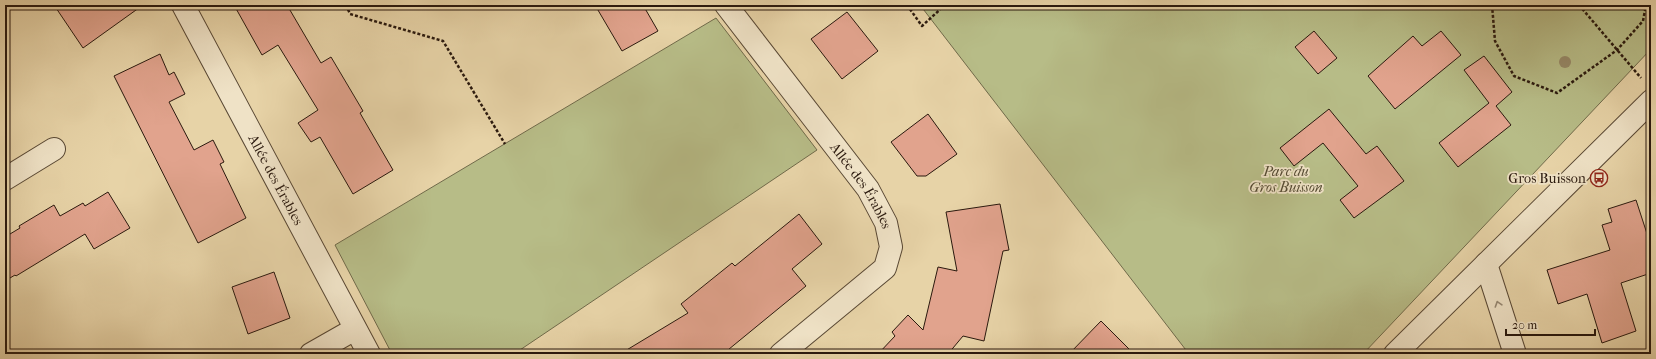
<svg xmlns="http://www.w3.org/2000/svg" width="1656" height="359" viewBox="0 0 1656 359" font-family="'IM FELL French Canon',serif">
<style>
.green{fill:#b7bc87;stroke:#706a4a}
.building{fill:#e1a38d;stroke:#2a190e}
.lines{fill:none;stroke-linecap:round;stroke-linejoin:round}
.street-casing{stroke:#594834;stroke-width:24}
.path{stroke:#2a190e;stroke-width:2.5;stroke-dasharray:3 2;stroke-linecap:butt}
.street{stroke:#efe2c6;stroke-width:22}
.tree{fill:#968867}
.oneway{stroke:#968873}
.labels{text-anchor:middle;stroke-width:3.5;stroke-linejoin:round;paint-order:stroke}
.park-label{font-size:14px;font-style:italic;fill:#544a32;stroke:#efe2c6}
.poi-label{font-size:14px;fill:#2a190e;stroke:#efe2c6;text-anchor:end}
.street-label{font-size:14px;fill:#2a190e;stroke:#efe2c6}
</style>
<rect width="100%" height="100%" fill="#e7d3a7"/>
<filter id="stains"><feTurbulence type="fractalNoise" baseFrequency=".005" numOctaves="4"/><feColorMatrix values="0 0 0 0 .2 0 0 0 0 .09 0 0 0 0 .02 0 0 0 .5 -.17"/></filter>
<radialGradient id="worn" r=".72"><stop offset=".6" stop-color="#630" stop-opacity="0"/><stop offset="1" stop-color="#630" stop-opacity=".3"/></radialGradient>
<path class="green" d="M920,5h731v44l-288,305h-174z
M716,18l101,132 -303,204h-122l-57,-109z"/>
<path class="building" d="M54,5h89l-60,43z
M234,5h53l34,58 10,-6 32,54 -3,2 33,57 -40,24 -33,-57 -9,5 -13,-19 20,-13 -40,-65 -16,10z
M595,5h48l15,26 -36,20z
M847,12l31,39 -36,28 -31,-40z
M1314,31l23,27 -19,16 -23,-27z
M1441,31l20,24 -66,54 -27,-33 45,-40 9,10z
M160,54l9,21 5,-3 11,22 -16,8 25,48 19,-10 11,22 -4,2 26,54 -48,25 -84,-167z
M1484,56l28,36 -16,14 15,19 -53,42 -19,-24 50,-40 -25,-33z
M1329,109l37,45 11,-8 27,35 -50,37 -14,-18 18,-14 -35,-43 -29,23 -14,-18z
M928,114l29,40 -31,22h-9l-26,-34z
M108,192l22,36 -36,21 -9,-15 -69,42 -1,-1 -10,6v-44l15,-9 -1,-2 35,-21 6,11 23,-13 2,3z
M1636,200l15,46v27l-30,10 15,48 -34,12 -15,-49 -29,10 -11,-34 63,-20 -8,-25 10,-3 -4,-13z
M1000,204l9,46 -6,1 -19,90 -21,-5 -15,18h-70l17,-18 -3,-4 16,-17 15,15 15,-63 19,4 -11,-59z
M799,214l23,30 -30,25 14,17 -83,68h-103l68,-41 -7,-9 51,-41 3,3z
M274,272l16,46 -42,16 -16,-47z
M1101,321l33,33h-65z"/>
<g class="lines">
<defs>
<g id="street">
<path id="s1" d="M183,5l186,349"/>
<path id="s2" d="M726,5l142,184 18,34 5,24 -6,21 -104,86"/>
<path d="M5,179l49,-30"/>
<path d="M1486,264l29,90"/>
<path d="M311,354l44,-25"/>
<path d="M1395,354l256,-253"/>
</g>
</defs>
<use href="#street" class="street-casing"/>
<path class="path" d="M346,5l4,9 93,27 62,103
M907,5l15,21 23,-21
M1492,5l3,36 19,35 43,17 60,-43 26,-29 3,-16
M1579,5l62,73"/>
<use href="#street" class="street"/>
</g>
<circle class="tree" cx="1565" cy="62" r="6"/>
<defs><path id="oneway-chevron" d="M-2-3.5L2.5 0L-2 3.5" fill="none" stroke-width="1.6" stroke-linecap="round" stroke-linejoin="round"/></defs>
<use class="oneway" href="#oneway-chevron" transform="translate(1498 304) rotate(-108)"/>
<defs>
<symbol id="bus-ring" viewBox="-11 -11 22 22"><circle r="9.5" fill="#efe2c6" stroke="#8f2418" stroke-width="1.5"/><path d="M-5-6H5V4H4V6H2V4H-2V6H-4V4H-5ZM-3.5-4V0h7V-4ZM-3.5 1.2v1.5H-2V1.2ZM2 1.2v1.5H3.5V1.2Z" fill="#8f2418"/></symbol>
</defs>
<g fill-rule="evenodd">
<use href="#bus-ring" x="1589" y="168" width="20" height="20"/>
</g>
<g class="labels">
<g class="park-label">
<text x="1286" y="176">Parc du<tspan x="1286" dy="16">Gros Buisson</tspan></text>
</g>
<g class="poi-label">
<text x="1586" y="183">Gros Buisson</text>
</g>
<g class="street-label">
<text dy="5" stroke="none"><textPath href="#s1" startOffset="198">Allée des Érables</textPath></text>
<text dy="5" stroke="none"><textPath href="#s2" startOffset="226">Allée des Érables</textPath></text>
</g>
</g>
<rect width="1656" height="359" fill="none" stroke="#e7d3a7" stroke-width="20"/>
<rect x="6" y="6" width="1644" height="347" fill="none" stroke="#2a190e" stroke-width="2"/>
<rect x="10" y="10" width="1636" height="339" fill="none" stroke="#2a190e"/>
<path d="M1506 329v6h89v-6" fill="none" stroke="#2a190e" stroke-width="2"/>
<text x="1512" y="329" font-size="12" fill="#2a190e" stroke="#efe2c6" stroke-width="3" paint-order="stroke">20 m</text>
<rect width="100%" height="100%" filter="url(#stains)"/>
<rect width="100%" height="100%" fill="url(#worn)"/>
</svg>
